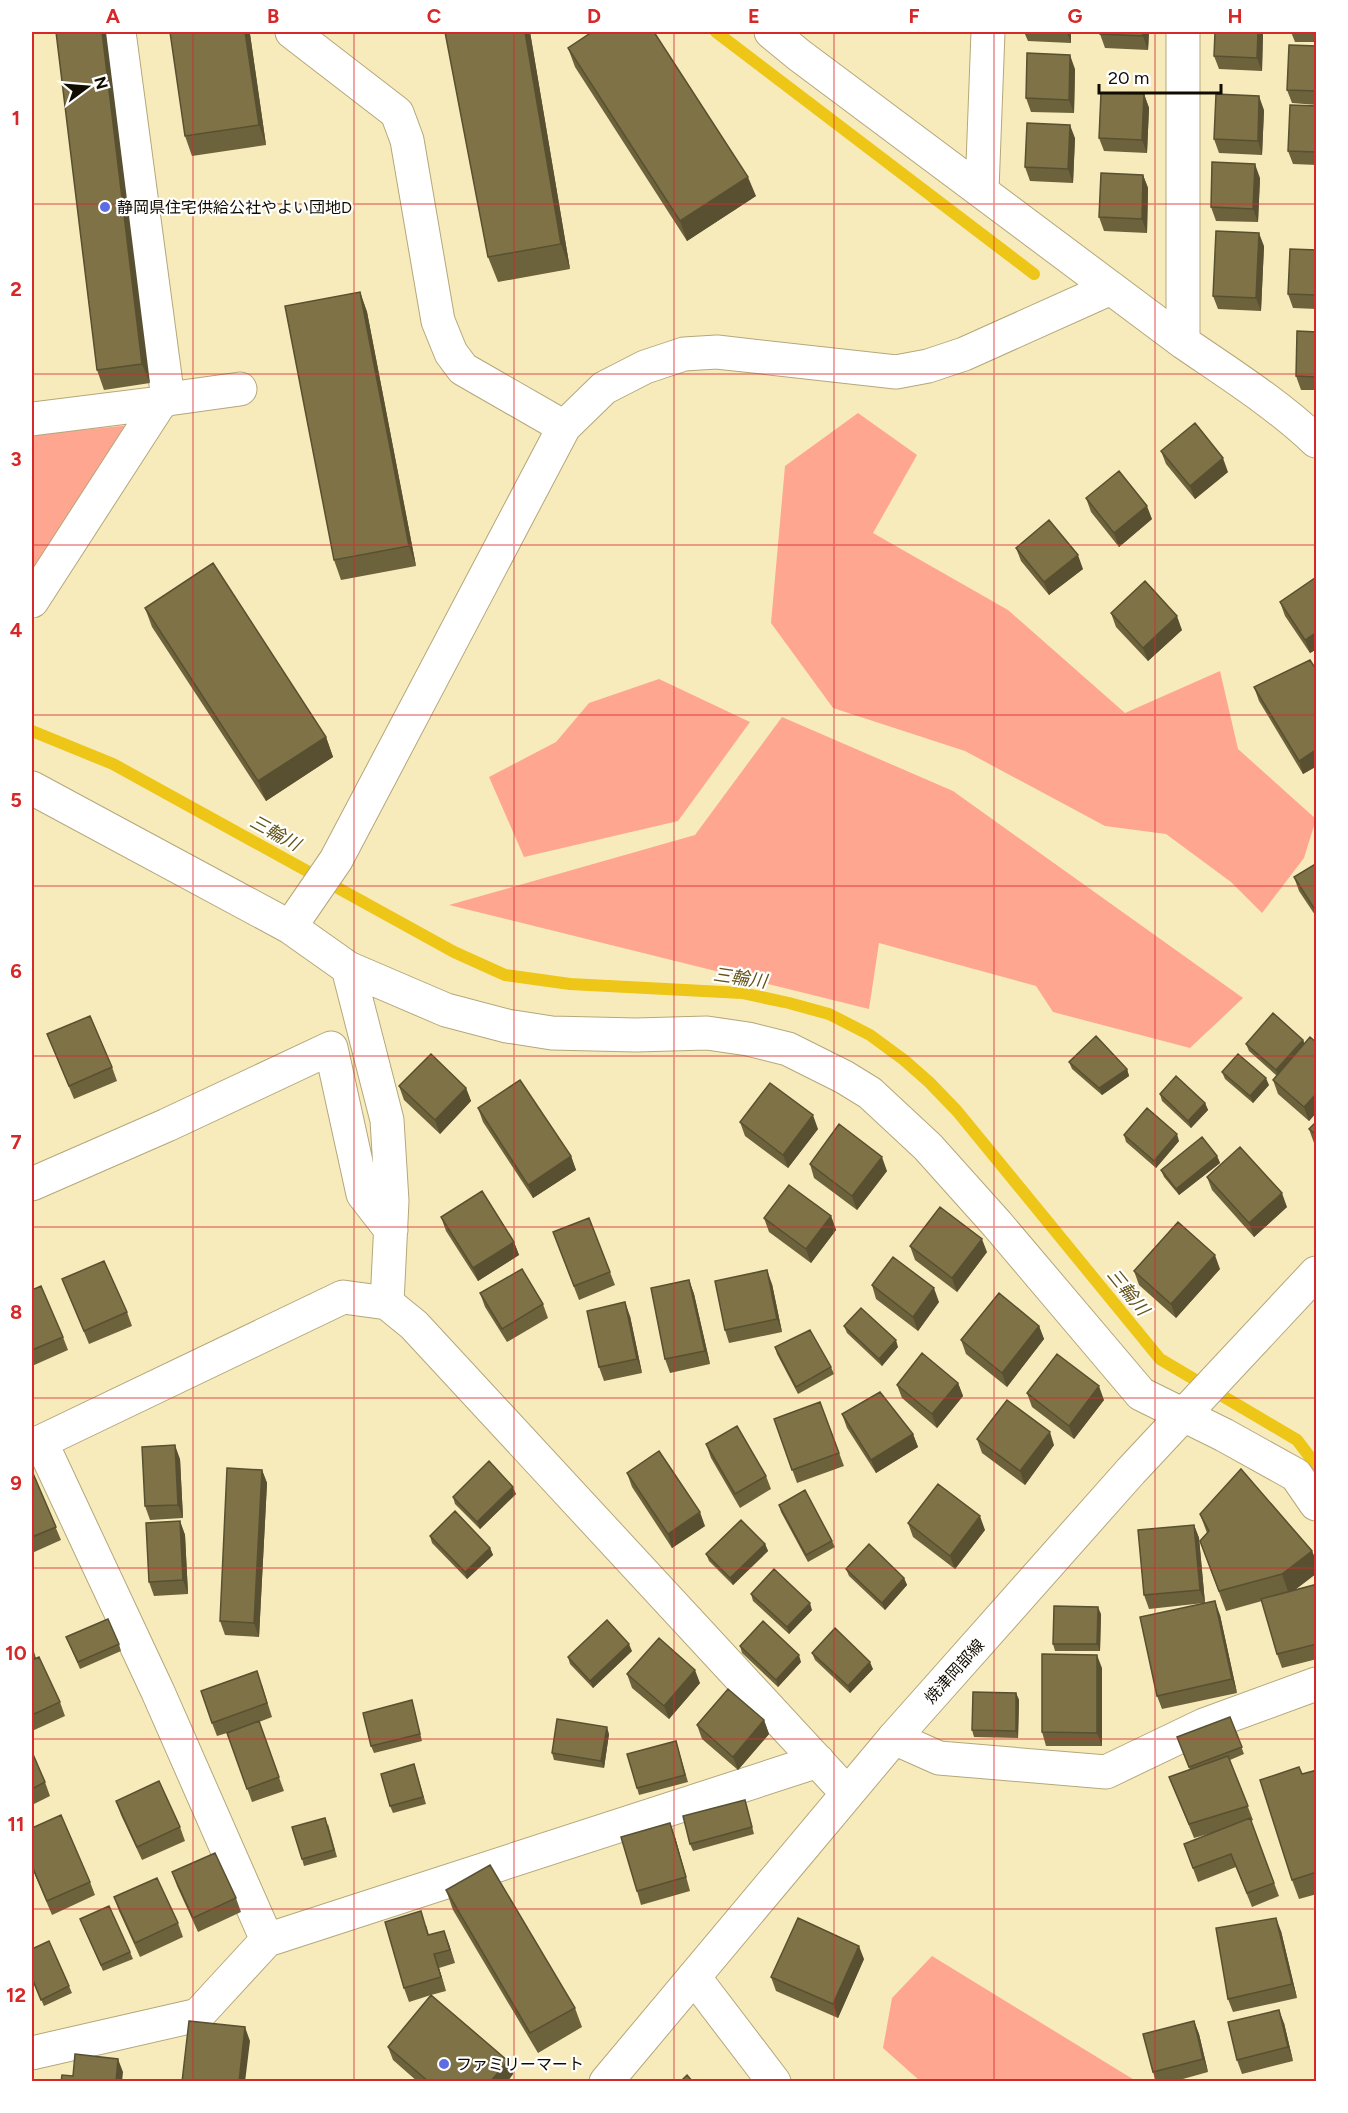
<svg xmlns="http://www.w3.org/2000/svg" width="1348" height="2113" viewBox="0 0 1348 2113" font-family="Figtree,'Noto Sans JP',sans-serif">
<style>
.green{fill:#ffa691}
.lines{fill:none;stroke-linecap:round;stroke-linejoin:round}
.stream{stroke:#edc617;stroke-width:12}
.minor-casing{stroke:#b4a77a;stroke-width:35}
.tertiary-casing{stroke:#b4a77a;stroke-width:35}
.secondary-casing{stroke:#b4a77a;stroke-width:35}
.minor{stroke:#fff;stroke-width:33}
.tertiary{stroke:#fff;stroke-width:33}
.secondary{stroke:#fff;stroke-width:33}
.wall{fill:#6c623c}
.shaded-wall{fill:#585031}
.building{fill:#7e7246;stroke:#585031;stroke-width:1.5}
.grid{fill:none;stroke:#d62828;stroke-width:1.5;stroke-opacity:0.55}
.poi-dot{fill:#5e6ce4;stroke:#fff;stroke-width:2}
.labels{text-anchor:middle;stroke-width:4.5;stroke-linejoin:round;paint-order:stroke}
.poi-label{font-size:16px;fill:#110c00;stroke:#fff;text-anchor:start}
.street-label{font-size:16px;fill:#110c00;stroke:#fff}
.water-label{font-size:18px;font-style:italic;fill:#635418;stroke:#fff}
.neatline{fill:none;stroke:#d62828;stroke-width:2}
.grid-label{font-size:20px;text-anchor:middle;font-weight:bold;fill:#d62828}
</style>
<rect width="100%" height="100%" fill="#f8ebbb"/>
<path class="green" d="M858,413l59,42 -44,78 135,77 117,103 95,-42 18,78 78,70 -12,39 -42,55 -31,-31 -65,-48 -61,-8 -140,-75 -132,-43 -62,-85 14,-157z
M131,425l-99,157v-147z
M659,679l91,43 -72,99 -154,36 -35,-80 67,-35 33,-39z
M782,717l171,74 290,207 -53,50 -137,-36 -17,-26 -157,-43 -10,66 -420,-104 246,-70z
M932,1956l204,125h-216l-37,-33 9,-50z"/>
<g class="lines">
<path class="stream" d="M716,32l318,242
M32,731l81,33 341,188 51,23 65,9 172,9 47,10 40,11 41,21 34,25 25,22 28,29 203,248 137,81 19,25"/>
<defs>
<path id="minor" d="M119,32l49,367
M292,32l105,81 10,27 31,181 13,32 12,16 101,58
M771,32l28,23 384,287c45,31 93,61 133,99
M982,190l6,-158
M1183,342v-310
M32,419l128,-16 8,-4 72,-10
M32,601l128,-198
M32,788l258,139 58,41 98,42 61,16 45,7 84,2 71,-2 41,6 40,10 56,28 26,16 58,54 69,77 144,170 83,41 72,40 20,29
M290,927l46,-67 228,-433 40,-39 41,-21 39,-13 33,-2 179,20 32,-6 36,-12 147,-66
M348,968l39,152 5,81 -5,102
M32,1184l135,-59 164,-77 32,146 28,36
M41,1442l117,250 109,248
M894,1738l45,20 167,14 98,-47 112,-41
M694,1977l80,105
M32,2053l166,-38 69,-75 551,-179"/>
<path id="tertiary" d="M32,1446l311,-149 44,6 27,22 433,468"/>
<path id="secondary" d="M606,2082l288,-344 237,-267 185,-198"/>
</defs>
<use href="#minor" class="minor-casing"/>
<use href="#tertiary" class="tertiary-casing"/>
<use href="#secondary" class="secondary-casing"/>
<use href="#minor" class="minor"/>
<use href="#tertiary" class="tertiary"/>
<use href="#secondary" class="secondary"/>
</g>
<path class="wall" d="M56,32l94,351 -46,7 -7,-20z
M530,32l40,237 -72,13 -10,-25z
M840,32h44v2l-43,-1z
M927,32h31v1z
M1024,32h47v11l-43,-2z
M1100,32h49l-1,18 -43,-2 -5,-14z
M1263,32l-1,39 -43,-2 -5,-13z
M1291,32h26v10h-22z
M250,34l16,111 -74,11 -7,-20z
M1317,46v59l-25,-2 -5,-13z
M568,48l188,148 -69,45 -112,-174z
M1075,69l-1,44 -43,-1 -5,-14z
M1144,94l5,14 -2,45 -43,-2 -5,-13z
M1317,106v59l-24,-1 -5,-13z
M1264,110l-2,45 -43,-2 -5,-14z
M1075,138l-2,45 -43,-2 -5,-14z
M1143,175l5,13 -1,45 -43,-2 -5,-14z
M1260,178l-2,44 -42,-1 -5,-14z
M1264,246l-3,65 -43,-2 -5,-13z
M1317,250v59l-24,-1 -5,-14z
M360,292l7,20 49,254 -75,14 -7,-20z
M1317,332v58h-16l-5,-14z
M1161,451l67,21 -33,27 -29,-35z
M1086,498l66,21 -33,28 -28,-35z
M1016,548l67,21 -34,26 -28,-34z
M1317,580v69l-7,4 -25,-37 -5,-14z
M145,608l181,129 7,20 -67,44 -114,-174z
M1111,613l71,17 -34,31 -32,-34z
M1317,671v95l-14,8 -44,-73 -5,-14z
M1317,863v55l-18,-27 -5,-14z
M47,1034l65,33 5,14 -43,18z
M1303,1040l1,3h13v69l-8,9 -31,-27 -5,-14 4,-4 -28,-25 -3,-7z
M1069,1062l58,7 2,7 -27,19 -30,-26z
M1222,1072l47,13 -16,18 -28,-24z
M399,1086l67,2 5,13 -31,33 -36,-34z
M1160,1094l45,9 3,7 -17,18 -29,-27z
M478,1108l93,48 5,14 -43,28 -50,-76z
M1317,1121v24l-3,-2 -5,-14z
M740,1122l78,7 -30,39 -43,-32z
M1124,1135l55,6 -23,27 -30,-26z
M1217,1156l3,7 -41,32 -15,-18 -3,-7z
M810,1164l77,7 -30,39 -43,-32z
M1207,1177l80,30 -33,30 -42,-47z
M831,1216l5,14 -25,33 -42,-31 -5,-14z
M441,1217l73,25 5,13 -41,26 -32,-50z
M589,1218l26,67 -36,15 -26,-68z
M910,1246l77,6 -30,40 -42,-32z
M1220,1269l-44,49 -37,-33 -5,-14z
M62,1279l65,33 5,14 -43,18z
M689,1280l5,14 16,70 -40,9 -5,-14z
M772,1284l10,48 -53,11 -4,-13z
M872,1285l67,17 -21,29 -42,-32z
M32,1290l31,47 5,13 -36,16z
M480,1293l63,11 5,14 -41,24 -22,-35z
M630,1316l12,57 -38,8 -5,-14z
M844,1326l54,21 -16,19 -35,-33z
M1039,1326l5,13 -37,48 -41,-33 -5,-14z
M775,1347l56,20 3,7 -36,20 -21,-40z
M958,1383l5,13 -26,32 -35,-30 -5,-13z
M1027,1393l77,7 -30,39 -42,-32z
M820,1402l24,64 -47,17 -23,-64z
M842,1414l71,20 5,13 -42,26 -29,-45z
M977,1439l77,6 -29,40 -43,-32z
M706,1444l60,32 5,13 -31,19 -29,-50z
M180,1459l3,59 -33,2 -5,-14z
M262,1470l5,13 -8,154 -34,-2 -5,-14z
M32,1471l29,69 -29,13z
M627,1473l78,53 -33,22 -40,-61z
M516,1494l-36,35 -25,-25 -2,-7z
M779,1505l53,36 3,6 -27,15 -27,-50z
M1200,1514l112,37 5,12v10l-22,17 19,-5 3,5v69l-35,9 -5,-14 -15,-53 -36,10 -26,-70 7,-8z
M180,1521l5,14 3,59 -34,2 -5,-14z
M908,1523l77,7 -30,39 -42,-32z
M1194,1525l5,13 6,65 15,12 17,78 -75,16 -5,-13 47,-93 -55,6 -5,-14z
M430,1536l60,12 3,7 -26,24 -35,-36z
M765,1544l3,7 -35,34 -24,-24 -3,-7z
M846,1569l58,9 3,7 -22,25 -36,-34z
M751,1594l61,16 -23,24 -36,-33z
M1101,1614l-1,37h-45l-2,-7z
M66,1637l53,7 2,7 -41,18z
M32,1645l4,13 24,44 5,14 -33,15z
M740,1646l61,16 -23,25 -36,-34z
M632,1651l-39,37 -23,-24 -2,-7z
M812,1653l61,16 -23,24 -35,-33z
M1102,1668v78h-56l-4,-14z
M627,1674l73,9 -31,36 -37,-31z
M262,1685l10,32 -13,5 25,69 -32,11 -25,-69 -10,3 -5,-13z
M1016,1693l3,7 -1,38 -44,-1 -2,-7z
M412,1700l10,41 -48,12 -3,-7z
M1230,1717l14,37 -14,6 23,60 -2,1 28,75 -27,11 -16,-40 -38,15 -14,-38 35,-13 -25,7 -25,-61 21,-7 -13,-33z
M764,1720l5,14 -31,36 -36,-31 -5,-14z
M609,1734l-5,34 -50,-8 -2,-7z
M678,1748l10,34 -49,13 -2,-7z
M32,1752l13,30 5,14 -18,9z
M414,1764l12,40 -33,9 -3,-7z
M1317,1770v124l-18,5 -7,-19 10,-106z
M116,1801l64,26 5,14 -43,19 -21,-45z
M747,1807l7,27 -61,17 -3,-7z
M670,1823l5,14 15,54 -49,14 -4,-14z
M328,1824l9,33 -33,9 -2,-7z
M32,1828l58,54 5,13 -43,20 -20,-47z
M172,1872l64,26 5,14 -43,20 -21,-46z
M446,1890l129,118 7,19 -44,26 -85,-143z
M114,1897l64,26 5,14 -43,20 -21,-46z
M80,1919l50,33 3,7 -30,12z
M426,1925l3,10 15,-4 11,32 -16,5 7,23 -15,4 77,66 5,13 -6,8h-89l-25,-22 -5,-13 43,-52 -22,7 -5,-14z
M1281,1931l16,67 -64,14 -5,-13z
M32,1949l37,37 3,7 -28,13 -12,-26z
M864,1959l-26,59 -62,-27 -5,-14z
M1194,2021l5,13 9,38 -36,10h-16l-3,-10z
M1284,2023l9,38 -51,13 -5,-14z"/>
<path class="shaded-wall" d="M102,32h4l44,351 -8,-19z
M245,32h4l1,2 16,111 -7,-20z
M525,32h5l40,237 -9,-25z
M1067,32h4v11z
M1143,32h6l-1,18 -5,-14z
M1258,32h5l-1,39 -5,-13z
M1070,55l5,14 -1,44 -5,-13z
M1144,94l5,14 -2,45 -5,-13z
M1259,96l5,14 -2,45 -4,-14z
M1070,125l5,13 -2,45 -5,-14z
M1255,164l5,14 -2,44 -5,-13z
M1143,175l5,13 -1,45 -5,-14z
M748,177l8,19 -69,45 -7,-20z
M1259,233l5,13 -3,65 -5,-13z
M360,292l7,20 49,254 -7,-20z
M1223,458l5,14 -33,27 -5,-13z
M1147,506l5,13 -33,28 -5,-14z
M1078,555l5,14 -34,26 -5,-13z
M1177,616l5,14 -34,31 -5,-13z
M1317,632v17l-7,4 -5,-13z
M326,737l7,20 -67,44 -8,-20z
M1317,749v17l-14,8 -4,-13z
M1303,1040l3,7 -27,30 -3,-7z
M1127,1069l2,7 -27,19 -3,-7z
M1266,1078l3,7 -16,18 -3,-7z
M466,1088l5,13 -31,33 -5,-14z
M1317,1093v19l-8,9 -5,-14z
M1205,1103l3,7 -17,18 -3,-7z
M813,1115l5,14 -30,39 -5,-13z
M1177,1134l2,7 -23,27 -2,-7z
M571,1156l5,14 -43,28 -5,-13z
M1217,1156l3,7 -41,32 -3,-6z
M882,1157l5,14 -30,39 -5,-14z
M1282,1193l5,14 -33,30 -5,-14z
M831,1216l5,14 -25,33 -5,-14z
M982,1239l5,13 -30,40 -5,-14z
M514,1242l5,13 -41,26 -5,-13z
M1215,1255l5,14 -44,49 -5,-14z
M767,1270l5,14 10,48 -5,-13z
M689,1280l5,14 16,70 -5,-13z
M934,1288l5,14 -21,29 -5,-14z
M625,1302l5,14 12,57 -5,-14z
M1039,1326l5,13 -37,48 -5,-14z
M896,1340l2,7 -16,19 -3,-7z
M958,1383l5,13 -26,32 -5,-14z
M1099,1386l5,14 -30,39 -5,-13z
M1050,1432l4,13 -29,40 -5,-14z
M913,1434l5,13 -42,26 -5,-13z
M175,1445l5,14 3,59 -5,-13z
M262,1470l5,13 -8,154 -5,-14z
M513,1487l3,7 -36,35 -3,-7z
M700,1512l5,14 -33,22 -4,-14z
M980,1516l5,14 -30,39 -5,-13z
M180,1521l5,14 3,59 -5,-14z
M1194,1525l5,13 6,65 -5,-13z
M765,1544l3,7 -35,34 -3,-7z
M490,1548l3,7 -26,24 -2,-7z
M1312,1551l5,12v10l-28,21 -7,-20z
M904,1578l3,7 -22,25 -3,-7z
M1215,1601l5,14 17,78 -5,-14z
M810,1603l2,7 -23,24 -2,-7z
M1098,1607l3,7 -1,37 -3,-7z
M629,1644l3,7 -39,37 -3,-7z
M799,1655l2,7 -23,25 -2,-7z
M1097,1655l5,13v78l-5,-13z
M870,1662l3,7 -23,24 -2,-7z
M695,1670l5,13 -31,36 -5,-13z
M1016,1693l3,7 -1,38 -2,-7z
M764,1720l5,14 -31,36 -5,-13z
M607,1727l2,7 -5,34 -3,-7z
M670,1823l5,14 15,54 -4,-14z
M1276,1918l5,13 16,67 -5,-14z
M444,1931l5,13 6,19 -5,-13z
M859,1946l5,13 -26,59 -5,-14z
M434,1954l5,14 7,23 -5,-14z
M1279,2010l5,13 9,38 -5,-14z
M1194,2021l5,13 9,38 -5,-13z
M245,2027l5,14 -5,41h-6z
M118,2059l5,13 -1,10h-6z
M508,2061l5,13 -6,8h-17z"/>
<path class="building" d="M56,32h46l40,332 -45,6z
M170,32h75l14,93 -74,11z
M445,32h80l36,212 -73,13z
M592,32h62l94,145 -68,44 -112,-173z
M1100,32h43v4l-43,-2z
M1215,32h43l-1,26 -43,-2z
M1289,45l28,1v45l-30,-1z
M1027,53l43,2 -1,45 -43,-2z
M1101,93l43,1 -2,46 -43,-2z
M1216,94l43,2 -1,45 -44,-2z
M1290,105l27,1v46l-29,-1z
M1027,123l43,2 -2,44 -43,-2z
M1212,162l43,2 -2,45 -42,-2z
M1101,173l42,2 -1,44 -43,-2z
M1216,231l43,2 -3,65 -43,-2z
M1290,249l27,1v45l-29,-1z
M360,292l49,254 -75,14 -49,-254z
M1297,331l20,1v45l-21,-1z
M1195,423l28,35 -33,28 -29,-35z
M1119,471l28,35 -33,27 -28,-35z
M1049,520l29,35 -34,27 -28,-34z
M213,563l113,174 -68,44 -113,-173z
M1315,578l2,2v52l-12,8 -25,-38z
M1145,581l32,35 -34,32 -32,-35z
M1310,660l7,11v78l-18,12 -45,-74z
M1317,863v50l-23,-36z
M1273,1013l30,27 -27,30 -30,-26z
M90,1016l22,51 -43,19 -22,-52z
M1096,1036l31,33 -28,19 -30,-26z
M1310,1037l7,6v50l-13,14 -31,-27z
M431,1054l35,34 -31,32 -36,-34z
M1238,1054l28,24 -16,18 -28,-24z
M1176,1076l29,27 -17,18 -28,-27z
M520,1080l51,76 -43,29 -50,-77z
M770,1083l43,32 -30,40 -43,-33z
M1147,1108l30,26 -23,27 -30,-26z
M1317,1121v14l-8,-6z
M839,1124l43,33 -30,39 -42,-32z
M1202,1137l15,19 -41,33 -15,-19z
M1240,1147l42,46 -33,30 -42,-46z
M789,1185l42,31 -25,33 -42,-31z
M482,1191l32,51 -41,26 -32,-51z
M940,1207l42,32 -30,39 -42,-32z
M589,1218l21,54 -36,14 -21,-54z
M1178,1222l37,33 -44,49 -37,-33z
M893,1257l41,31 -21,29 -41,-32z
M104,1261l23,51 -43,19 -22,-52z
M522,1269l21,35 -41,25 -22,-36z
M767,1270l10,49 -52,11 -10,-49z
M689,1280l16,71 -40,8 -14,-71z
M41,1286l22,51 -31,13v-60z
M999,1293l40,33 -37,47 -41,-33z
M625,1302l12,57 -38,8 -12,-56z
M861,1308l35,32 -17,19 -35,-33z
M810,1330l21,37 -35,20 -21,-40z
M922,1353l36,30 -26,31 -35,-29z
M1057,1354l42,32 -30,40 -42,-33z
M880,1392l33,42 -42,26 -29,-46z
M1007,1400l43,32 -30,39 -43,-32z
M820,1402l19,51 -47,17 -18,-51z
M737,1426l29,50 -31,18 -29,-50z
M175,1445l3,60 -33,1 -3,-59z
M659,1451l41,61 -32,22 -41,-61z
M489,1461l24,26 -36,35 -24,-25z
M227,1468l35,2 -8,153 -34,-2z
M1241,1469l71,82 -30,23 -63,17 -19,-50 9,-10 -9,-17z
M32,1471l24,56 -24,10z
M938,1484l42,32 -30,40 -42,-33z
M805,1490l27,51 -26,14 -27,-50z
M455,1511l35,37 -25,24 -35,-36z
M741,1520l24,24 -35,34 -24,-24z
M180,1521l3,59 -34,2 -3,-59z
M1194,1525l6,65 -56,5 -6,-65z
M869,1544l35,34 -22,25 -36,-34z
M774,1569l36,34 -23,24 -36,-33z
M1314,1585l3,7v52l-40,10 -16,-55z
M1215,1601l17,78 -75,17 -17,-79z
M1054,1606l44,1 -1,37h-44z
M108,1619l11,25 -41,18 -12,-25z
M607,1620l22,24 -39,37 -22,-24z
M763,1621l36,34 -23,25 -36,-34z
M835,1628l35,34 -22,24 -36,-33z
M659,1638l36,32 -31,36 -37,-32z
M1042,1654l55,1v78l-55,-1z
M39,1657l21,45 -28,13v-55z
M257,1671l10,32 -55,20 -11,-32z
M728,1689l36,31 -31,37 -36,-32z
M973,1692l43,1v38l-44,-1z
M412,1700l8,34 -49,12 -8,-33z
M1230,1717l12,30 -53,20 -12,-30z
M557,1719l50,8 -6,34 -49,-8z
M259,1721l20,56 -32,12 -20,-56z
M676,1741l9,34 -48,13 -10,-34z
M32,1752l13,30 -13,7z
M1228,1756l20,50 -59,18 -20,-47z
M414,1764l9,33 -33,9 -9,-32z
M1299,1767l3,7 15,-4v102l-25,8 -32,-100z
M159,1781l21,46 -43,20 -21,-46z
M745,1800l7,27 -62,17 -7,-28z
M61,1815l29,67 -43,19 -15,-35v-38z
M325,1818l9,32 -32,9 -10,-32z
M1250,1818l24,65 -27,10 -16,-39 -38,14 -9,-24z
M670,1823l16,54 -49,14 -16,-54z
M215,1853l21,45 -43,20 -21,-46z
M490,1865l85,143 -45,25 -84,-143z
M157,1878l21,45 -43,20 -21,-46z
M109,1906l21,46 -29,13 -21,-46z
M421,1911l7,24 16,-4 6,19 -16,4 7,23 -37,11 -19,-66z
M798,1918l61,28 -26,58 -62,-27z
M1276,1918l16,66 -64,15 -12,-71z
M49,1941l20,45 -28,14 -9,-22v-29z
M431,1995l77,66 -18,21h-61l-41,-35z
M1279,2010l9,37 -51,13 -9,-38z
M189,2021l56,6 -6,55h-57z
M1194,2021l9,38 -50,13 -10,-38z
M75,2054l43,5 -2,23h-55l1,-7 11,1z
M687,2075l6,7h-13z"/>
<path class="grid" d="M193,32v2050M354,32v2050M514,32v2050M674,32v2050M834,32v2050M994,32v2050M1155,32v2050M32,204h1284M32,374h1284M32,545h1284M32,715h1284M32,886h1284M32,1056h1284M32,1227h1284M32,1398h1284M32,1568h1284M32,1739h1284M32,1909h1284"/>
<g class="poi-dot">
<circle cx="105" cy="207" r="6"/>
<circle cx="444" cy="2064" r="6"/>
</g>
<g class="labels">
<g class="poi-label">
<text x="117" y="213">静岡県住宅供給公社やよい団地D</text>
<text x="456" y="2070">ファミリーマート</text>
</g>
<g class="street-label">
<text transform="translate(954 1671) rotate(-48)" y="6">焼津岡部線</text>
</g>
<g class="water-label">
<text transform="translate(275 833) rotate(29)" y="6">三輪川</text>
<text transform="translate(740 978) rotate(8)" y="6">三輪川</text>
<text transform="translate(1128 1292) rotate(51)" y="6">三輪川</text>
</g>
</g>
<rect width="1348" height="2113" fill="none" stroke="#ffffff" stroke-width="66"/>
<g transform="translate(87 87) rotate(74)" stroke="#ffffff" stroke-width="4.5" paint-order="stroke">
<path d="M0-4.5L10 22L0 15L-10 22Z" fill="#110c00"/>
<text y="-9" font-size="16" font-weight="bold" text-anchor="middle" fill="#110c00">N</text>
</g>
<path d="M1099 84v9h122v-9" fill="none" stroke="#110c00" stroke-width="3"/>
<text x="1108" y="84" font-size="18" fill="#110c00" stroke="#ffffff" stroke-width="4.5" paint-order="stroke">20 m</text>
<rect x="33" y="33" width="1282" height="2047" class="neatline"/>
<g class="grid-label">
<text x="113" y="23">A</text>
<text x="273" y="23">B</text>
<text x="434" y="23">C</text>
<text x="594" y="23">D</text>
<text x="754" y="23">E</text>
<text x="914" y="23">F</text>
<text x="1075" y="23">G</text>
<text x="1235" y="23">H</text>
<text x="16" y="125">1</text>
<text x="16" y="296">2</text>
<text x="16" y="466">3</text>
<text x="16" y="637">4</text>
<text x="16" y="807">5</text>
<text x="16" y="978">6</text>
<text x="16" y="1149">7</text>
<text x="16" y="1319">8</text>
<text x="16" y="1490">9</text>
<text x="16" y="1660">10</text>
<text x="16" y="1831">11</text>
<text x="16" y="2002">12</text>
</g>
</svg>
